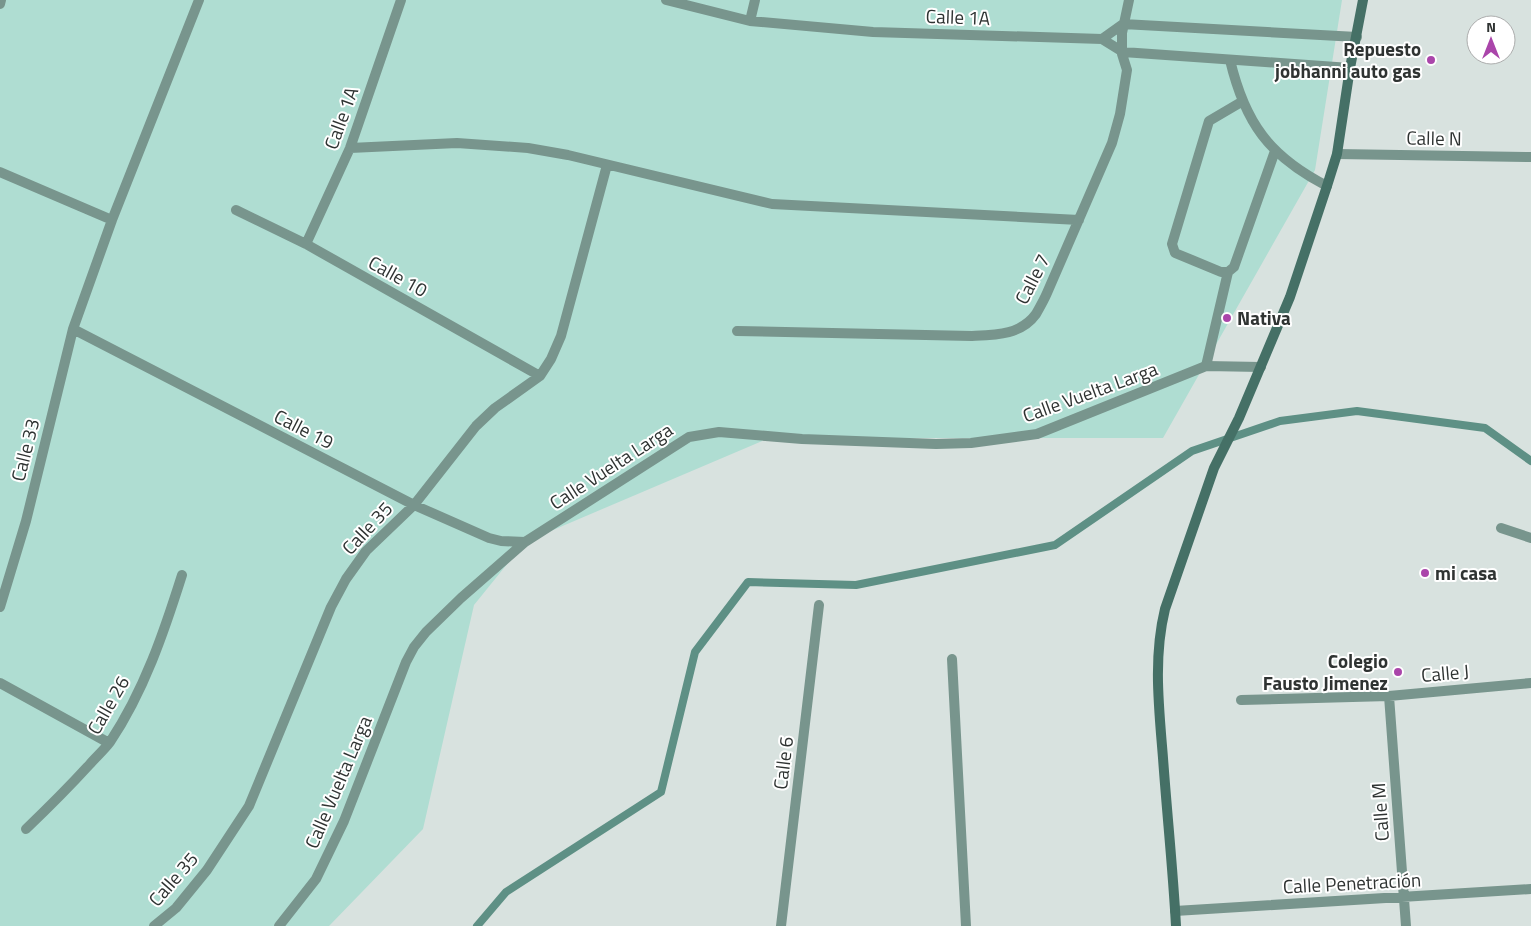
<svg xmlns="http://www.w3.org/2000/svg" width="1531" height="926" viewBox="0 0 1531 926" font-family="'Titillium Web',sans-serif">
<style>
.green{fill:#afddd2}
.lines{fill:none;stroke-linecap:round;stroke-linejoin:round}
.stream{stroke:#5e9085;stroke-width:8}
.lane{stroke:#78958d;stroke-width:10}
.street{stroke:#78958d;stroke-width:10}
.secondary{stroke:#457066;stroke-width:10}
.poi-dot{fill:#aa45aa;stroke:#fff;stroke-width:2}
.labels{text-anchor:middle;stroke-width:4;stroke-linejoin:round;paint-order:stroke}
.street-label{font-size:19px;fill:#2f3332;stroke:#fff}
.poi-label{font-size:19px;font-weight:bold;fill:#2f3332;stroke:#fff;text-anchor:end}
</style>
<rect width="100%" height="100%" fill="#d8e2df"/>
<path class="green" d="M0,0h1342l-27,170 -152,268h-394l-244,104 -51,63 -51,224 -94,97h-329z"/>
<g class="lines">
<path class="stream" d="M477,926l29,-34 155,-100 34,-140 53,-70 108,3 199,-40 137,-94 88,-30 77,-10 128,17 46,33"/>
<path class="lane" d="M1230,60c15,63 39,96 97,126
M1243,101l-34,20 -37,123 3,9 46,19h7l6,-5 41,-116
M1206,366l22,-94
M1501,528l30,10"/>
<path class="street" d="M666,0l84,21 123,11 229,7 21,13 227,16
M0,4l1,-4
M750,21l5,-21
M1102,39l21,-15 234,13
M350,148l107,-5 71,5 40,7 204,49 307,16
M1337,154l194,3
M0,172l112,48
M236,210l70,34 234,132
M306,244l44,-96 51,-148
M73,329l341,176 75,33 12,3 24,1
M737,331l235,5c23,-1 49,-1 64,-22 4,-7 8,-14 11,-21l65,-150 8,-29 7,-44 -5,-16v-21l7,-33
M0,607l26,-86 47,-192 39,-109 87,-220
M952,659l14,267
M0,683l109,60
M1389,696l17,230
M1241,700l148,-4 142,-13
M26,829c22,-21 43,-42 64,-65 6,-7 14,-14 20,-22 34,-51 54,-110 72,-167
M1175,911l356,-22
M154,926l22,-18 31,-38 42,-64 82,-199 15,-28 20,-28 48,-46 62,-79 19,-18 45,-32 11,-17 10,-23 46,-171
M279,926l37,-47 28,-58 62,-159 8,-15 12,-15 35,-34 64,-56 164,-105 30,-5 83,7 134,5 35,-1 66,-9 169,-68 55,1
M781,926l38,-321"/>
<path class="secondary" d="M1176,926c-3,-56 -9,-112 -13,-168 -4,-50 -10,-100 2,-149l49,-141 25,-50 51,-121 37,-111 10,-32 13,-86 13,-68"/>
</g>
<g class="poi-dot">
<circle cx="1431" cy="60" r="5"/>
<circle cx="1227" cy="318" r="5"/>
<circle cx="1425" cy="573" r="5"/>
<circle cx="1398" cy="672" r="5"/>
</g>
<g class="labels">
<g class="street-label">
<text transform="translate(958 17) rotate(2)" y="7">Calle 1A</text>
<text transform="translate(341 118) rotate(-70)" y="7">Calle 1A</text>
<text transform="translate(1434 138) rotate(1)" y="7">Calle N</text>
<text transform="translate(398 276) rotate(29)" y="7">Calle 10</text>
<text transform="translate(1032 279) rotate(-63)" y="7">Calle 7</text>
<text transform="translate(1090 392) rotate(-20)" y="7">Calle Vuelta Larga</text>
<text transform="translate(304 429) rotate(27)" y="7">Calle 19</text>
<text transform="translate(25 450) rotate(-76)" y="7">Calle 33</text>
<text transform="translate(611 466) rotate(-33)" y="7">Calle Vuelta Larga</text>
<text transform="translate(367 528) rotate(-47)" y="7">Calle 35</text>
<text transform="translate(1445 673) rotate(-5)" y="7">Calle J</text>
<text transform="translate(108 705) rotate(-60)" y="7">Calle 26</text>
<text transform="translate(783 763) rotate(-83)" y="7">Calle 6</text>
<text transform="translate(338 782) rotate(-67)" y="7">Calle Vuelta Larga</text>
<text transform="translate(1380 812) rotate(-94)" y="7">Calle M</text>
<text transform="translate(173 879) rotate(-49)" y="7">Calle 35</text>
<text transform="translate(1352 883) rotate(-3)" y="7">Calle Penetración</text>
</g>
<g class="poi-label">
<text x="1421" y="56">Repuesto<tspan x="1421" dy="22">jobhanni auto gas</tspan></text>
<text x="1237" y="325" text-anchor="start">Nativa</text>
<text x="1435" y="580" text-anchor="start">mi casa</text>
<text x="1388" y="668">Colegio<tspan x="1388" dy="22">Fausto Jimenez</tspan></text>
</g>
</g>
<g transform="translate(1491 40)"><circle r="24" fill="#ffffff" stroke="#acadad"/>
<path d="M0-4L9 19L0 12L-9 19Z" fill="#aa45aa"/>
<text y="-8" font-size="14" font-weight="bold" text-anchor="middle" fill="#2f3332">N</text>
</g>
</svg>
